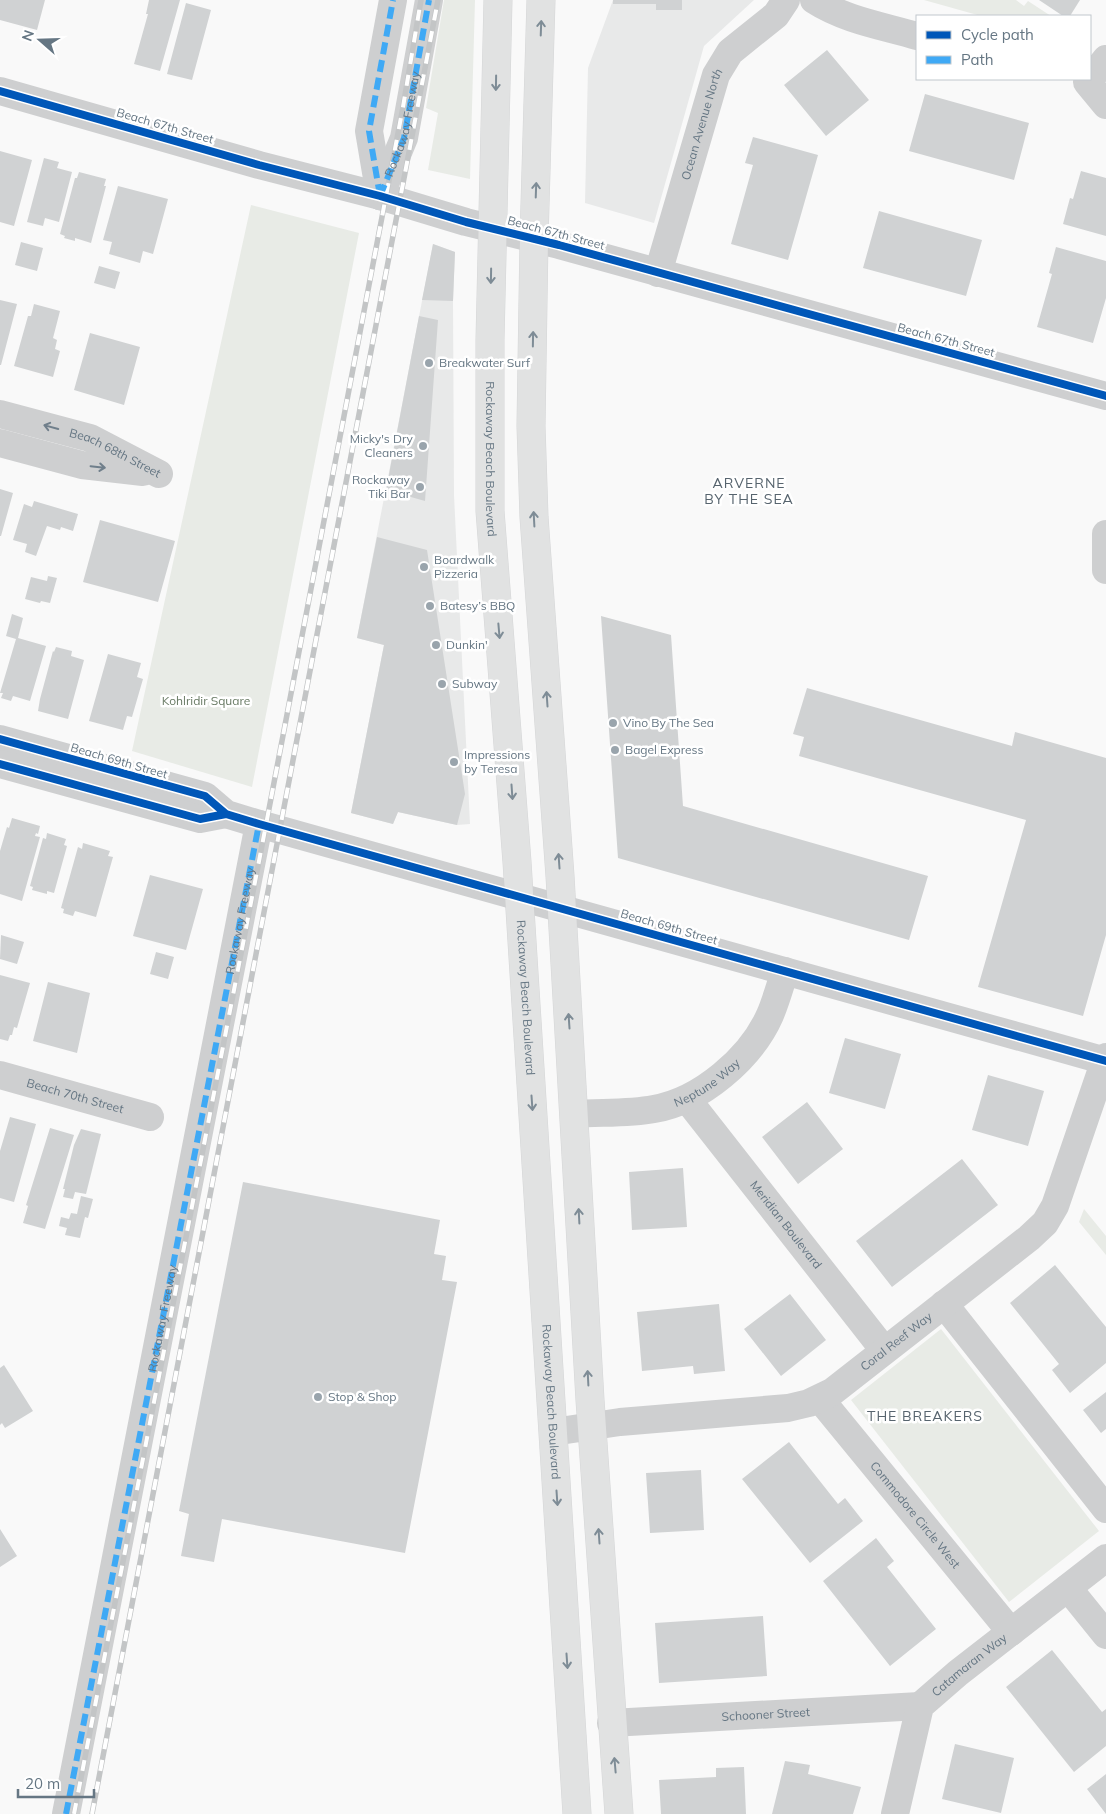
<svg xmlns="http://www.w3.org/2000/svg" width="1106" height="1814" viewBox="0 0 1106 1814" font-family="Mulish,sans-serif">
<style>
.built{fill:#e8e9e9}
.green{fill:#e8ebe6}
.building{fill:#d0d2d3}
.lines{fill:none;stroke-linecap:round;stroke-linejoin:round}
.primary-casing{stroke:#d5d6d7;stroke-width:29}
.street{stroke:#cecfd0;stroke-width:28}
.primary{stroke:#e1e2e2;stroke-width:28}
.rail-casing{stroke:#c3c5c6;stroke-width:5.5}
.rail{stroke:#fff;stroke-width:4;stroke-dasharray:11;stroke-linecap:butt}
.quiet{stroke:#3fa9f5;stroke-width:6;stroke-dasharray:12 6;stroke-linecap:butt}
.cycleway-casing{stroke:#fff;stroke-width:11}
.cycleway{stroke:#0057b8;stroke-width:8}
.oneway{stroke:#7e8c96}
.oneway2{stroke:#707f8b}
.poi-dot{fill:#99a4ac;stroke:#fff;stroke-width:2}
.labels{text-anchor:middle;stroke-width:5;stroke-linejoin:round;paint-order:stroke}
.street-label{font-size:12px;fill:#657683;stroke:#fff}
.poi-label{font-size:12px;fill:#657683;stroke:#fff;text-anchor:start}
.park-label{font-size:12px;fill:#687a64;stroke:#fff}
.neighbourhood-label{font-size:14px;letter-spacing:1px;fill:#57646e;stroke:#fff}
</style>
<rect width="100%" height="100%" fill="#f9f9f9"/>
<path class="built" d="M613,0h141l-50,46 -50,177 -69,-20 3,-135z
M433,244l22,8 -2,49 1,194 16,329 -13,1 -59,-13 -5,12 -42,-11 33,-168 -27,-7z"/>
<path class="green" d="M444,0h31l-5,179 -42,-9 10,-57 -12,-5z
M924,0h92l8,6 4,-5 23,15h-70z
M251,205l108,28 -107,554 -120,-36z
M1084,1209l22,27v19l-27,-33z
M941,1329l158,202 -90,71 -158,-202z"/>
<path class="building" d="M0,0h45l-8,30 -37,-10z
M149,0h31l-20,71 -26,-7 14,-50h-2z
M613,0h69v10h-26v-6h-43z
M1039,0h41l-10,16h-7z
M186,3l25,7 -19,70 -25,-6z
M827,50l42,50 -43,36 -42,-51z
M925,94l104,29 -15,57 -105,-29z
M753,137l65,18 -30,105 -57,-16 22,-79 -8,-2z
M0,151l32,9 -18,66 -14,-4z
M44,158l15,4 -2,6 15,4 -13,50 -14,-4 -2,8 -16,-4z
M1081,171l25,7v58l-43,-12 7,-26 3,1z
M79,172l27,7 -2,7h2l-15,57 -16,-5v3l-11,-3 1,-2 -5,-2 15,-56h2z
M118,186l50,13 -15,55 -10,-3 -3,12 -31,-9 3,-12 -9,-2z
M879,211l103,29 -16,56 -103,-28z
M21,242l22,6 -6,23 -22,-6z
M433,244l22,8 -2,49 -31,-1z
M1056,247l50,14v37l-13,45 -56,-16 15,-53 -3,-1z
M99,266l21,6 -5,17 -21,-6z
M0,300l17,4 -16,61h-1z
M34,304l26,7 -7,27 4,2 -2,9 5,2 -7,26 -39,-11 14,-50h3z
M419,316l19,4 -13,181 -39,-11z
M90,333l50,14 -16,58 -50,-15z
M0,489l13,4 -12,43h-1z
M34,501l44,13 -5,17 -12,-4 -1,3 -13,-4 -11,30 -11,-4 2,-8 -14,-4 11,-36 8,3z
M100,520l75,21 -17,61 -75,-20z
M377,537l50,13 38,244 -8,31 -59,-13 -5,12 -42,-11 33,-168 -27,-7z
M48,576l9,2 -7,25 -9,-2 -1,2 -15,-4 6,-22 16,4z
M12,614l11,4 -5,20 28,8 -16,55 -17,-5 -2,5 -10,-3 2,-5h-3l16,-54 -10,-3z
M601,616l70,19 12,171 245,70 -19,64 -291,-82z
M56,647l16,4 -1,5 13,4 -16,59 -30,-8 2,-12 13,-48 1,1z
M108,654l33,9 -4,14 6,2 -11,38 -5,-1 -4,14 -34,-9z
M807,688l205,58 3,-14 91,26v177l-23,81 -105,-29 48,-167 -227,-64 5,-19 -11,-3z
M12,818l28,8 -2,8 -2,-1 -1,3 5,1 -18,64 -22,-7v-43l7,-24 2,1z
M47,833l19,6 -2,6 3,1 -13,47 -7,-2v3l-15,-4 1,-3 -3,-1 13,-48 3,1z
M83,843l27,8 -2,5 5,1 -17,60 -21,-6 -2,5 -10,-3 1,-4 -3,-1 17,-61 4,2z
M150,875l53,14 -17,61 -53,-14z
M1,935l23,7 -7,22 -17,-5z
M156,952l18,5 -6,22 -18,-5z
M0,975l30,8 -13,45 -3,-1 -2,8h-2l-2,6 -8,-2z
M48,982l42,11 -13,60 -44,-12z
M845,1038l56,16 -16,55 -56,-16z
M988,1075l56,16 -16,55 -56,-16z
M807,1102l36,47 -45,35 -36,-47z
M10,1117l26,7 -22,78 -14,-4v-47z
M50,1128l24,7 -29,94 -22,-6 5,-17 -2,-1z
M81,1129l20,5 -15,60 -11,-2 -2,7 -10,-2 2,-8h-2l11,-44z
M962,1159l36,46 -106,82 -36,-46z
M683,1168l4,59 -55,3 -3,-58z
M243,1182l197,38 -6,34 12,2 -4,24 15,2 -52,271 -183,-34 -8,43 -33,-6 8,-42 -10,-3z
M81,1196l12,3 -5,19 -3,-1 -5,21 -15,-3 2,-7 -8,-2 2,-9 8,2 2,-6 6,1z
M1055,1265l51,62v36l-36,30 -18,-23 7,-6 -49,-61z
M790,1294l36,46 -45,36 -37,-47z
M719,1304l6,67 -31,3 -1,-8 -51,5 -5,-59z
M4,1365l29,46 -28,17 -3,-5 -2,2v-57z
M1106,1392v37l-5,4 -18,-23z
M789,1442l49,62 7,-6 18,23 -53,42 -68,-84z
M701,1470l3,60 -54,3 -4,-60z
M0,1529l17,27 -17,11z
M876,1538l18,23 -7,6 49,62 -46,37 -67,-85z
M763,1616l4,60 -108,7 -4,-60z
M1052,1650l50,62 4,-3v37l-32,26 -68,-85z
M955,1744l59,14 -13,55 -59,-14z
M785,1761l25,4 -2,9 53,13 -8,27h-81z
M744,1767l2,47h-85l-2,-34 57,-3v-9z
M1106,1774v40l-19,-25z"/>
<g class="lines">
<defs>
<g id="primary">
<path id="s12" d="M498,0l-8,340v171l27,351 60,952"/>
<path d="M541,0l-7,239 -3,187 3,91 26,359 30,524 29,414"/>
</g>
</defs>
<use href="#primary" class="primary-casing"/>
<g class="street">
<path d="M814,0c31,20 69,26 103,36"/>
<path d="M1090,79l16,-20"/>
<path d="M1087,82l19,23"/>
<path d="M0,91l259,74 121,31 86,26 93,23 547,151"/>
<path id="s1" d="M380,196l24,-58 25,-138"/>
<path d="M380,196l-11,-65 24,-131"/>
<path id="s2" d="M658,273l58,-198 14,-23 46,-37 10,-15"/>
<path id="s3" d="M0,414l90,24 69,36"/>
<path d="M0,443l82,22 61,7"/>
<path d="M1106,534v36"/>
<path d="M0,739l205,57 21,18 33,10 847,237"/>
<path d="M0,764l200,55 26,-5"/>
<path id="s4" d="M0,1075l150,42"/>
<path id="s5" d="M687,1099l197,251"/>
<path id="s6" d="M574,1114c26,-2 54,0 80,-5 47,-8 97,-51 116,-94 6,-14 10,-29 15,-44"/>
<path d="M944,1304l162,205"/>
<path id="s7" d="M820,1399l191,233"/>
<path id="s8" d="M553,1432l67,-10 168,-14 21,-5 23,-11 197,-154 16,-15 10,-17 51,-149"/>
<path d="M1068,1588l38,47"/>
<path id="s9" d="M611,1723l309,-17"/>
<path id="s10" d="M66,1814l193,-990"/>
<path id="s11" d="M895,1814l25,-108 38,-33 148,-115"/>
</g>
<use href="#primary" class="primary"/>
<defs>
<path id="rail" d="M74,1814l186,-958 143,-749 18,-107
M92,1814l346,-1814"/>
</defs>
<use href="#rail" class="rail-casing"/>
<use href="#rail" class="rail"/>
<path class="quiet" d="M380,196l24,-58 25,-138
M380,196l-11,-65 24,-131
M66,1814l193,-990"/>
<defs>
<path id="cycleway" d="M0,91l259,74 121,31 86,26 93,23 547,151
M0,739l205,57 21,18 33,10 847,237
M0,764l200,55 26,-5"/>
</defs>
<use href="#cycleway" class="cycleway-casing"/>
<use href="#cycleway" class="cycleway"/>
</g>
<defs><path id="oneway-shaft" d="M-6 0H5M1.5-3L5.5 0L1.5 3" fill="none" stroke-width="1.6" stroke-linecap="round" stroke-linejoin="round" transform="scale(1.25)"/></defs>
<g class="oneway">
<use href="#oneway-shaft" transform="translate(541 28) rotate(-88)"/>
<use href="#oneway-shaft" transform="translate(496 83) rotate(91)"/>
<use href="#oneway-shaft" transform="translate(536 190) rotate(-88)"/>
<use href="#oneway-shaft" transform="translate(491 276) rotate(91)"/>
<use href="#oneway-shaft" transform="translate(533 339) rotate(-89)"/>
<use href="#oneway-shaft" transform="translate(534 519) rotate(-93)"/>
<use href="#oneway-shaft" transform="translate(499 631) rotate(85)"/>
<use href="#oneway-shaft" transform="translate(547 699) rotate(-94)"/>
<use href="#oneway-shaft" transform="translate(512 792) rotate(86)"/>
<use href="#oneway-shaft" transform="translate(559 861) rotate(-94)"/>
<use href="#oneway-shaft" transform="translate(569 1021) rotate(-94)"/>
<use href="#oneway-shaft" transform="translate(532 1103) rotate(86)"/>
<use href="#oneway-shaft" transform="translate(579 1216) rotate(-93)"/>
<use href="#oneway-shaft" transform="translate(588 1378) rotate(-93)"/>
<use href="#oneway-shaft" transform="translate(557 1498) rotate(86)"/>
<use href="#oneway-shaft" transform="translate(599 1536) rotate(-94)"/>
<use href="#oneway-shaft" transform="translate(567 1661) rotate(86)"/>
<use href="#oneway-shaft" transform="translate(615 1765) rotate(-95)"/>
</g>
<g class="oneway2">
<use href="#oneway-shaft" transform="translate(51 427) rotate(-165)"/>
<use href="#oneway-shaft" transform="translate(98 467) rotate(6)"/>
</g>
<g class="poi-dot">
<circle cx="429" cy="363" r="5"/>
<circle cx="423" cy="446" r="5"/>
<circle cx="420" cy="487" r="5"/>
<circle cx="424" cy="567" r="5"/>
<circle cx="430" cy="606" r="5"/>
<circle cx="436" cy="645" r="5"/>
<circle cx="442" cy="684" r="5"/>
<circle cx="613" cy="723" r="5"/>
<circle cx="615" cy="750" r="5"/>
<circle cx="454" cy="762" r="5"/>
<circle cx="318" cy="1397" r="5"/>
</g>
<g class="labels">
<g class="street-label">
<text dy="4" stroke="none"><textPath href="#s1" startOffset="76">Rockaway Freeway</textPath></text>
<text dy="4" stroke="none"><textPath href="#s2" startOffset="155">Ocean Avenue North</textPath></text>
<text transform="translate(165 126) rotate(16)" y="4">Beach 67th Street</text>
<text transform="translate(556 233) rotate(15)" y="4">Beach 67th Street</text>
<text transform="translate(946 340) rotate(15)" y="4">Beach 67th Street</text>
<text dy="4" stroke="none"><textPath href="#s3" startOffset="122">Beach 68th Street</textPath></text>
<text dy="4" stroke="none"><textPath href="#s12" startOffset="459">Rockaway Beach Boulevard</textPath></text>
<text transform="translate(119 761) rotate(16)" y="4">Beach 69th Street</text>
<text dy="4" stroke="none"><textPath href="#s10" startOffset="910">Rockaway Freeway</textPath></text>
<text transform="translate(669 927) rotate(16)" y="4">Beach 69th Street</text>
<text dy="4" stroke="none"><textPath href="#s12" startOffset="999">Rockaway Beach Boulevard</textPath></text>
<text dy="4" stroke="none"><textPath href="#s6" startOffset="140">Neptune Way</textPath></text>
<text dy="4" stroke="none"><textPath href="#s4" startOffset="78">Beach 70th Street</textPath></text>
<text dy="4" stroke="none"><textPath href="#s5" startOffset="160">Meridian Boulevard</textPath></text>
<text dy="4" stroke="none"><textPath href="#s10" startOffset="505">Rockaway Freeway</textPath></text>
<text dy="4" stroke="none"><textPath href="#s8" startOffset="365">Coral Reef Way</textPath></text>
<text dy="4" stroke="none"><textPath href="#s12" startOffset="1404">Rockaway Beach Boulevard</textPath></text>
<text dy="4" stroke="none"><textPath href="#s7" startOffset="150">Commodore Circle West</textPath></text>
<text dy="4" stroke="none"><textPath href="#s11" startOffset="175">Catamaran Way</textPath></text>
<text dy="4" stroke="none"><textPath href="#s9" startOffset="155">Schooner Street</textPath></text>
</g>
<g class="poi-label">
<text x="439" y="367">Breakwater Surf</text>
<text x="413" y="443" text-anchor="end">Micky's Dry<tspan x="413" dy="14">Cleaners</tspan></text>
<text x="410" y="484" text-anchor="end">Rockaway<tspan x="410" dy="14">Tiki Bar</tspan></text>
<text x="434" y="564">Boardwalk<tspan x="434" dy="14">Pizzeria</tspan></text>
<text x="440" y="610">Batesy’s BBQ</text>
<text x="446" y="649">Dunkin'</text>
<text x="452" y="688">Subway</text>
<text x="623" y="727">Vino By The Sea</text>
<text x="625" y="754">Bagel Express</text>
<text x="464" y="759">Impressions<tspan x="464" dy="14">by Teresa</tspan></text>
<text x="328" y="1401">Stop &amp; Shop</text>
</g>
<g class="park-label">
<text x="206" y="705">Kohlridir Square</text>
</g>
<g class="neighbourhood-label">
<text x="749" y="488">ARVERNE<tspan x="749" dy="16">BY THE SEA</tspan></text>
<text x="925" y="1421">THE BREAKERS</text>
</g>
</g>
<rect x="916" y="15" width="175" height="65" fill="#ffffff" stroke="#c1c8cd"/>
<rect x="926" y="31" width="25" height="8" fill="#0057b8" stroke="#c1c8cd"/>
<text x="961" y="40" font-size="15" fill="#657683">Cycle path</text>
<rect x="926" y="56" width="25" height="8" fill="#3fa9f5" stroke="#c1c8cd"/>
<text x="961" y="65" font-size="15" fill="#657683">Path</text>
<g transform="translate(40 40) rotate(290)" stroke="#ffffff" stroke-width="4" paint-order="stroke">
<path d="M0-4L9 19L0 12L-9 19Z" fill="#657683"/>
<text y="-8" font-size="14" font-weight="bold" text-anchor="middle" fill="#657683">N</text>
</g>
<path d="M18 1789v8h76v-8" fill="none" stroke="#657683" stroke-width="2.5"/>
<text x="25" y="1789" font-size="15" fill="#657683" stroke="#ffffff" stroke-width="4" paint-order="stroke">20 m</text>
</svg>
